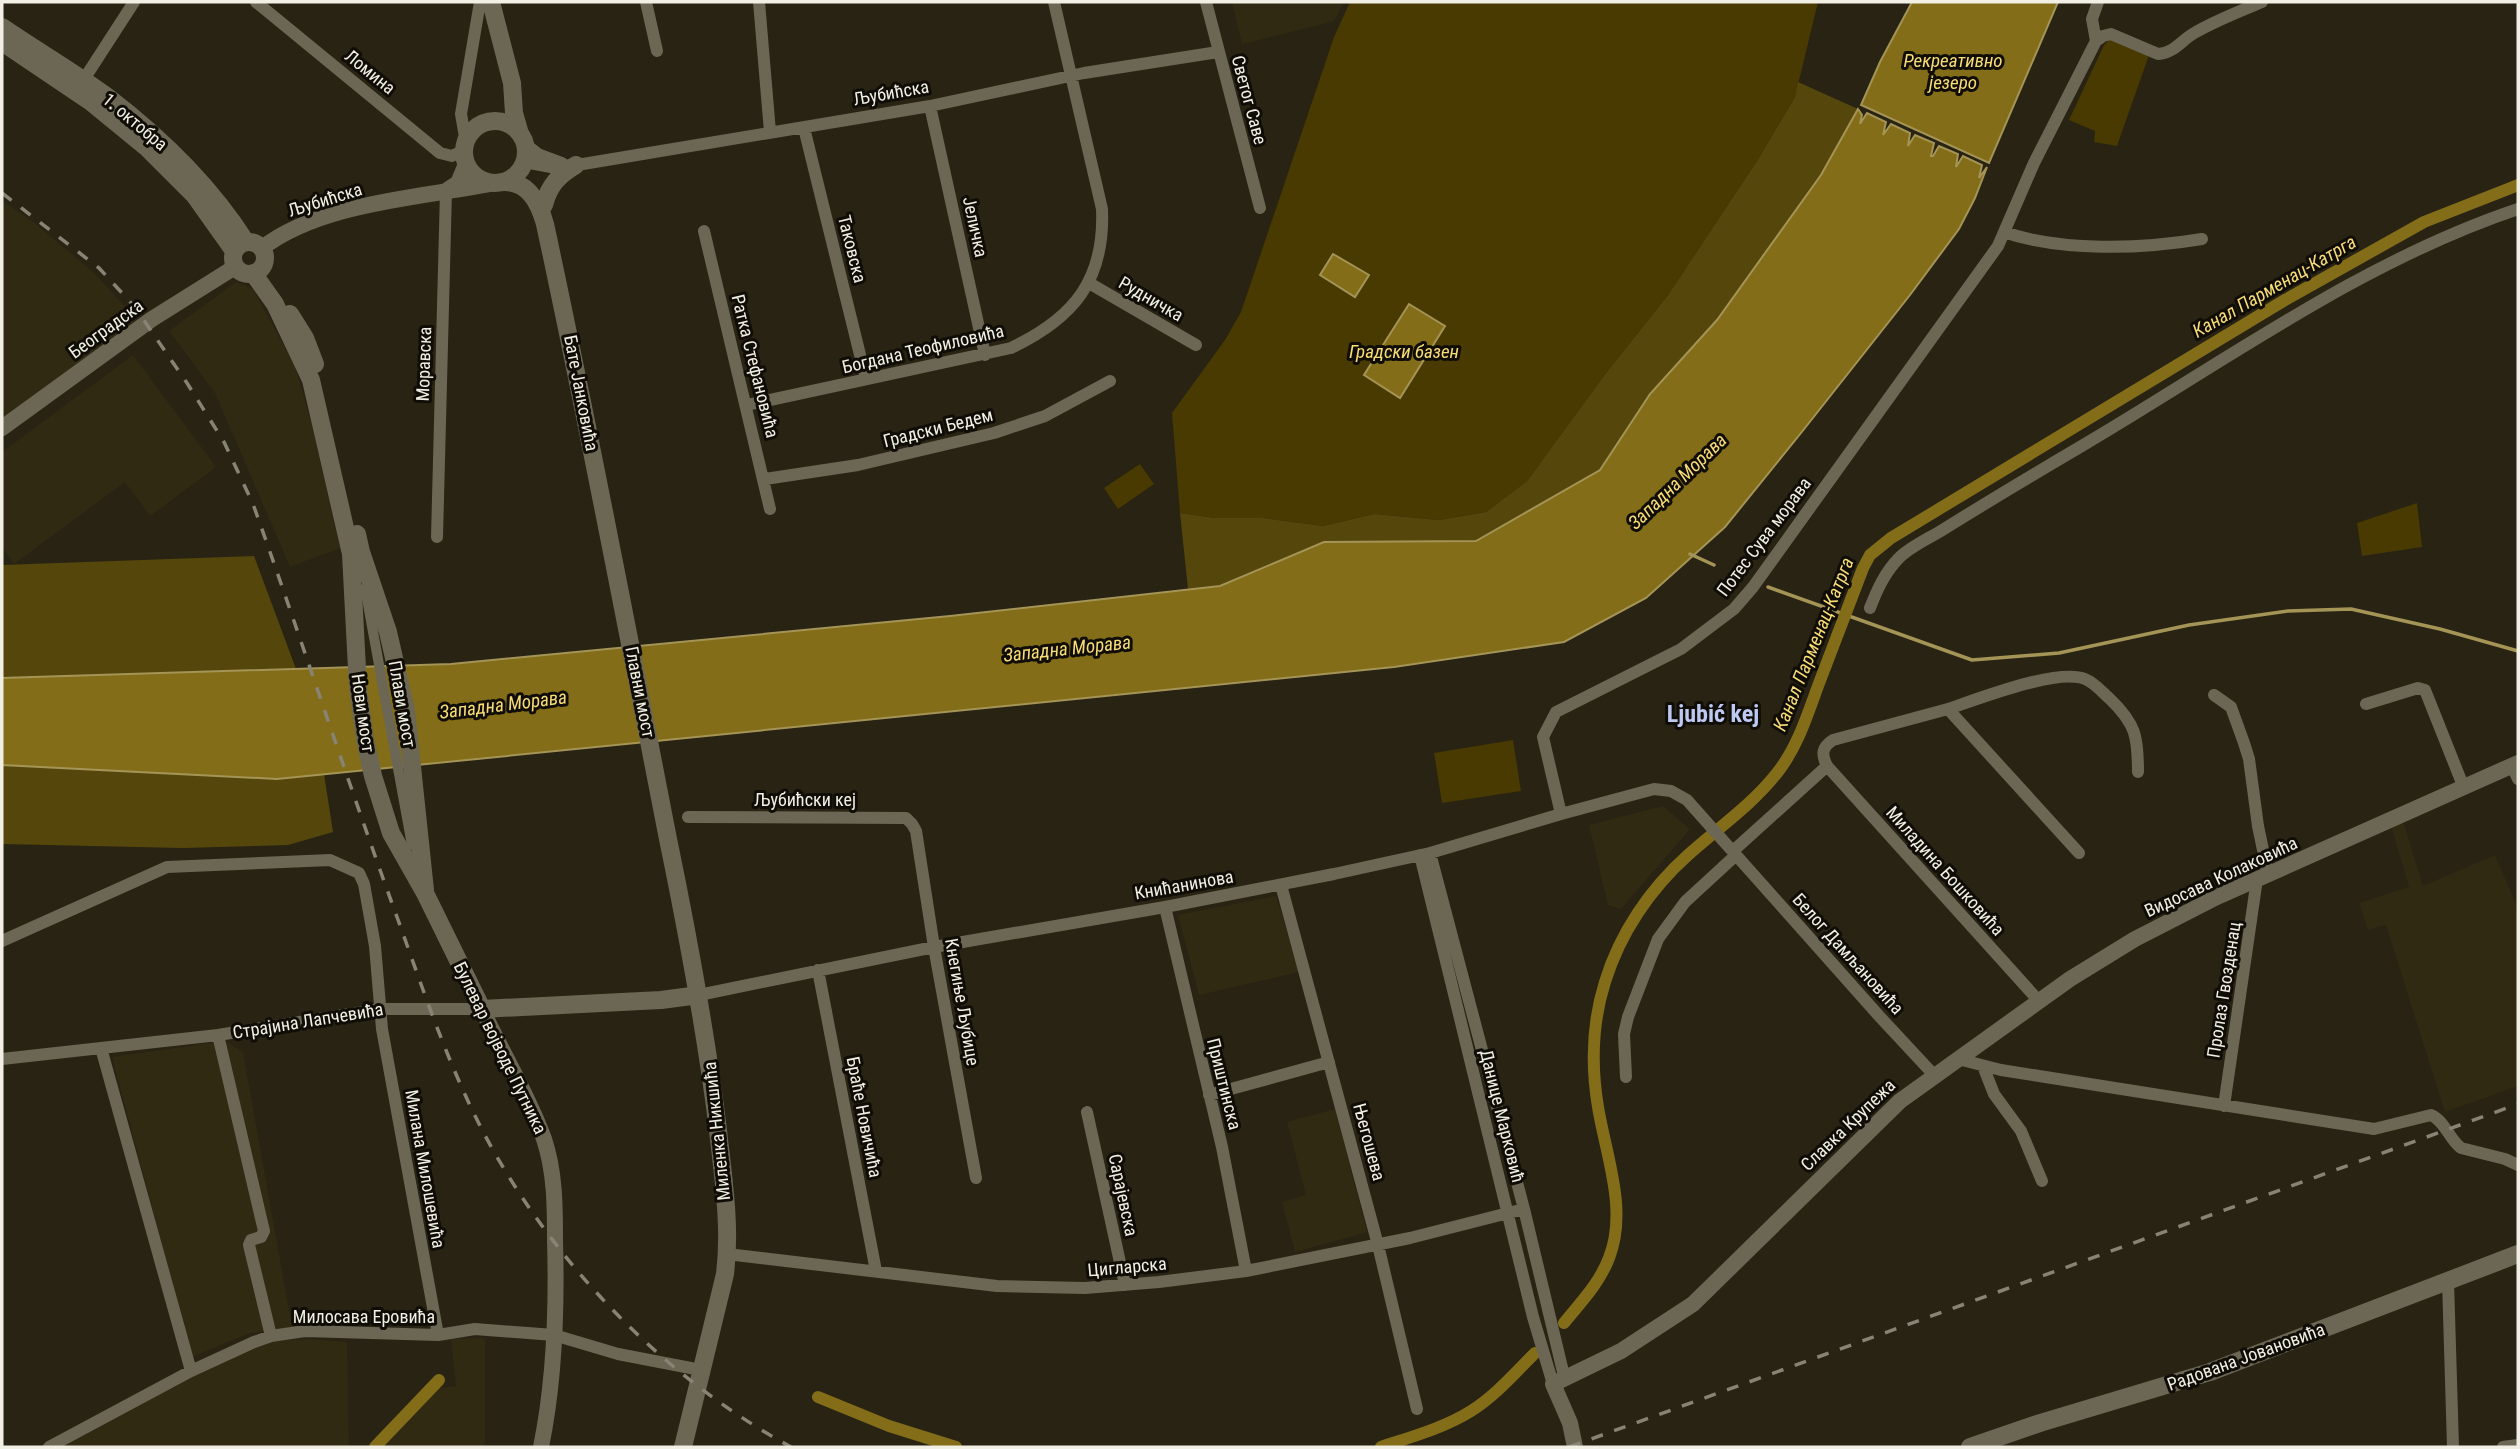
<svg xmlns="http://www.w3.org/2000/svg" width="2520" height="1449" viewBox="0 0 2520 1449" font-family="'Roboto Condensed',sans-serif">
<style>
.built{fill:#312a13}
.green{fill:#483a00}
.forest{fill:#55470b}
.water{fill:#836d19;stroke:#a49456;stroke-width:2}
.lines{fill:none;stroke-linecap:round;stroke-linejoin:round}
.stream{stroke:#a49456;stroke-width:3.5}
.canal{stroke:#836d19;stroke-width:12}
.pedestrian{stroke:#6c6754;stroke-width:10}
.minor{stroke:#6c6754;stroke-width:12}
.tertiary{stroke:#6c6754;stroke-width:16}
.secondary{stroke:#6c6754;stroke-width:18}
.rail{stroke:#878375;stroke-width:3.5;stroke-dasharray:12 12;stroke-linecap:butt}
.labels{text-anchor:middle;stroke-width:6;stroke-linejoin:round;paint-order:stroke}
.street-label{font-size:18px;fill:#f2efe4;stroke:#0f0d06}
.water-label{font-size:19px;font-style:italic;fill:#f8dc76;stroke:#0f0d06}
.district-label{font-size:24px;font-weight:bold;fill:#bec9f3;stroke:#0f0d06}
</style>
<rect width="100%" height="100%" fill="#282313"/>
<path class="built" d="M1232,2h112l-10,19 -92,23z
M2,201l29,19 61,51 30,32 13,18 -133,98z
M236,282l17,7 42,77 16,55 29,127 -50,19 -75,-174 -46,-62z
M133,355l83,112 -66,49 -25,-34 -111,82 -12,-17v-95z
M1663,806l27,23 -69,80 -13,-4 -19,-80z
M2403,821l20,65 72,-31 23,53v178l-73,26 -59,-187 -18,5 -9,-27 50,-16 -18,-61z
M1276,896l23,76 -100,23 -21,-80z
M225,1041l18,11 49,275 -42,6 -58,24 -80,-300z
M1335,1109l32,123 -72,20 -13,-50 24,-7 -19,-73z
M485,1338v109h-103l57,-59 17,-2 -5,-47z
M305,1339l42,3 2,105h-288l128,-70 73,-35z"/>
<path class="green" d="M1350,2h468l-23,95 -38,64 -89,134 -62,78 -79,108 -41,31 -47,8 -65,-6 -51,12 -60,-8h-48l-35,-5 -8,-100 53,-73 16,-28 93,-275z
M2110,39l39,16 -32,91 -23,-4 1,-11 -26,-11 35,-75z
M1140,464l14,20 -36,25 -14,-21z
M2417,503l5,44 -60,9 -5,-33z
M1513,740l8,51 -79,12 -8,-50z"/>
<path class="forest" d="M1798,82l60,27 -37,66 -104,145 -67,74 -50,76 -124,71 -152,1 -104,44 -32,3 -8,-76 35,5h48l60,8 51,-12 65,6 47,-8 41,-31 79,-108 62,-78 89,-134 38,-64z
M254,556l42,113 -294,9v-113z
M2,765l274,14 48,-5 9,58 -45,13 -105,3 -181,-4z"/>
<path class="water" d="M1912,2h146l-69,161 -128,-58 19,-43z
M1858,109l4,6 -2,9 7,-11 19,9 -3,13 8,-11 19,9 -2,13 7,-11 19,8 -3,13h2l6,-10 19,8 -2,13 7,-11 19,9 -3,13 8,-11 -12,31 -16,31 -49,66 -109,138 -76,94 -79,71 -82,44 -170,25 -1117,112 -275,-14v-87l449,-14 499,-48 270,-30 104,-44 152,-1 124,-71 50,-76 67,-74 104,-145z
M1333,254l36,21 -14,22 -35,-22z
M1409,304l36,22 -45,72 -36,-23z"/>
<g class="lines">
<path class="stream" d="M1690,554l24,11
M1768,587l204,73 87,-7 130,-28 99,-14 63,-2 89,20 78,22"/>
<path class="canal" d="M1564,1323c17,-21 35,-39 45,-65 19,-48 -3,-102 -11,-151 -7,-42 -6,-84 7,-125 15,-49 45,-93 83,-127 30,-27 64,-50 89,-82 20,-25 30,-57 41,-87 15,-39 30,-79 45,-118l7,-13 21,-17 394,-238 139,-78 94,-37
M818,1397l71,29 67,21
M375,1447l64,-67
M1381,1447c30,-10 63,-19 90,-36 24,-15 44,-38 64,-58"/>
<path class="pedestrian" d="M365,588l47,257"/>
<path class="minor" d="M256,2l184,151 12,3 12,-6
M646,2l11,49
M759,2l11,130
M1206,2l54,206
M2096,41l-4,-22 6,-17
M79,87l55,-85
M930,106l55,249
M804,128l62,251
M466,143l-5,-29 19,-112
M524,143l14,11 24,9
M524,162l27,5 32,-3 347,-58 154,-33 134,-21
M704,231l66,278
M2004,232c57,20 138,17 198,7
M1089,283l107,62
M747,405l264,-57c63,-30 94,-68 91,-139l-48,-207
M765,479l93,-14 136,-32 51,-17 65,-35
M437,537l9,-346
M1870,608c7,-18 15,-36 29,-50 12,-12 31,-20 45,-29 45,-28 90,-55 136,-82 143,-84 280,-185 438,-238
M2214,695l17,12 13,36 5,16 9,67 10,48
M2366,704l52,-16 7,2 39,98
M1948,709c30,-10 109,-41 137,-30 10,4 17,13 25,20 26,25 28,38 28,73
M1827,766l211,234
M2512,766l6,13
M1561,814l-18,-77 13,-25 125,-63 53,-40 19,-22 245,-341 36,-83 62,-122 7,-5 8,-2 47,20c17,-1 24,-15 38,-22 21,-12 44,-21 66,-30
M688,817l218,1 6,6 4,7 18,116 42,231
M1733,851l94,-85c-6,-12 -5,-19 6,-26l115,-31 131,144
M1430,853l94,356 41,171
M1420,855l113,462 20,67
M1281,885l97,360 39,164
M1165,907l57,240 24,124
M2,941l165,-74 163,-7 29,13 5,11 11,62 7,83 56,306
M818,970l58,301
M699,995l235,-48 231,-40 169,-33 96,-21 131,-39 93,-25 17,2 16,9 193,217 54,58
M218,1035l46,196 -3,6 -10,3 -2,5 22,91
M101,1048l90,323
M2,1059l216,-24 163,-26h101
M1958,1059l43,11 373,59 57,-14c14,6 18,24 30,33l44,11 13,6
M1983,1066l11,28 27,37 21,50
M1626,1077l-2,-43 4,-17 30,-78 27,-37 51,-47
M1209,1095l120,-33
M2224,1106l33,-227
M1087,1112l38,173
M727,1254l270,32 88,2 74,-6 87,-11 164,-33 114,-29
M2448,1281l5,166
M49,1447l142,-76 63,-29 17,-6 34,-5 133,4 37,-6 79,6 64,19 83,16
M2503,1447l15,-2"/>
<path class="tertiary" d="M446,191l12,-8 8,-19
M262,248c60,-46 159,-50 233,-65
M2,428l150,-109 83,-52
M482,1009c20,44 46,85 62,130 11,33 11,67 11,101 2,69 0,139 -14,207
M1575,1447l-5,-24 -17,-39 68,-33 72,-47 207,-203 170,-122 65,-40 82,-42 301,-134"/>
<path class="secondary" d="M491,2l21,81 2,30 6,21
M2,27c35,24 73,46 107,71 52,40 102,89 137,144
M2,42l89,60 55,45 49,49 39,55
M464 152a31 31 0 1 1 62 0a31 31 0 1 1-62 0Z
M503,182c25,-1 36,20 42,42 44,204 83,410 123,615 20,97 38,193 50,291 5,47 13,96 7,144l-42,173
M544,205c5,-20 15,-30 32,-40
M233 258a16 16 0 1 1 32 0a16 16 0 1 1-32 0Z
M253,273l22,31 36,76 40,174 7,134 7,51 8,37 18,57 34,60 57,116 179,-9 38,-5
M290,314l15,24 10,26
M357,534l4,18 27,80 18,78 19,180
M1970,1447l70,-24 170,-51 308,-118"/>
<path class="rail" d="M2,193l97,75 35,38 53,77 37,59 29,62c49,137 94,276 144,413 28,78 55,160 96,233 69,122 175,230 298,297
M1569,1447l949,-343"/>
</g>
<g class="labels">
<g class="street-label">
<text transform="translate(370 72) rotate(39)" y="6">Ломина</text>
<text transform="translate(891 93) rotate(-10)" y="6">Љубићска</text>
<text transform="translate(1249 100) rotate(75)" y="6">Светог Саве</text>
<text transform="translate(135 122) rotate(40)" y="6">1. октобра</text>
<text transform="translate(325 200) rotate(-17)" y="6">Љубићска</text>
<text transform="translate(975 227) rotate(78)" y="6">Јеличка</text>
<text transform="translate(852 249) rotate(76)" y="6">Таковска</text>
<text transform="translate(1151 299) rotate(30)" y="6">Рудничка</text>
<text transform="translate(106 329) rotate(-36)" y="6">Београдска</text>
<text transform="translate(923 349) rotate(-13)" y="6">Богдана Теофиловића</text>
<text transform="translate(424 364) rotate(-88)" y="6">Моравска</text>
<text transform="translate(755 366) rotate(76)" y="6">Ратка Стефановића</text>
<text transform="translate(581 393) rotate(79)" y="6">Бате Јанковића</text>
<text transform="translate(938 428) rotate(-14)" y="6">Градски Бедем</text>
<text transform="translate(1764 537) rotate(-53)" y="6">Потес Сува морава</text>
<text transform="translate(640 692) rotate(79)" y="6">Главни мост</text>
<text transform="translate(402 704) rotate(80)" y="6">Плави мост</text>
<text transform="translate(363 713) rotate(82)" y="6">Нови мост</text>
<text x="805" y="806">Љубићски кеј</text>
<text transform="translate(1945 871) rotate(48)" y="6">Миладина Бошковића</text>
<text transform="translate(2221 877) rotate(-25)" y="6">Видосава Колаковића</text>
<text transform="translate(1184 885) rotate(-10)" y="6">Книћанинова</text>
<text transform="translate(1848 954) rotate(48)" y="6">Белог Дамљановића</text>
<text transform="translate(2224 990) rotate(-81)" y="6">Пролаз Гвозденац</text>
<text transform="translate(962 1002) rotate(80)" y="6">Кнегиње Љубице</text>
<text transform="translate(308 1021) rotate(-9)" y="6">Страјина Лапчевића</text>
<text transform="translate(500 1048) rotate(64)" y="6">Булевар војводе Путника</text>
<text transform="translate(1224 1084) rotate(76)" y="6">Приштинска</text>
<text transform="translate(1502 1116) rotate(76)" y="6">Данице Марковић</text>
<text transform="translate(864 1117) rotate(79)" y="6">Браће Новичића</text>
<text transform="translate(1848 1125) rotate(-44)" y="6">Славка Крупежа</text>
<text transform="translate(717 1131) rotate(-96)" y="6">Миленка Никшића</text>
<text transform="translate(1369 1142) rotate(75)" y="6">Његошева</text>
<text transform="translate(425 1169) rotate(80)" y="6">Милана Милошевића</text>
<text transform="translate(1123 1195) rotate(78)" y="6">Сарајевска</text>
<text transform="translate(1127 1267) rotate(-5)" y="6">Цигларска</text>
<text x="364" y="1323">Милосава Еровића</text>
<text transform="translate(2246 1357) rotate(-20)" y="6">Радована Јовановића</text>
</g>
<g class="water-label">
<text x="1953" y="67">Рекреативно<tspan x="1953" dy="22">језеро</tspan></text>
<text transform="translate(2274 286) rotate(-30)" y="7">Канал Парменац-Катрга</text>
<text x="1404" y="358">Градски базен</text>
<text transform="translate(1677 481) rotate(-44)" y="7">Западна Морава</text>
<text transform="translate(1813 644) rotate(-68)" y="7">Канал Парменац-Катрга</text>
<text transform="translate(1067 648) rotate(-6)" y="7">Западна Морава</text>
<text transform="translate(503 704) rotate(-7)" y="7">Западна Морава</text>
</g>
<g class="district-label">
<text x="1713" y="722">Ljubić kej</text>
</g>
</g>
<rect width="2520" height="1449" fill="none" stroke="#f2efe4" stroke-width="7"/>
</svg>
